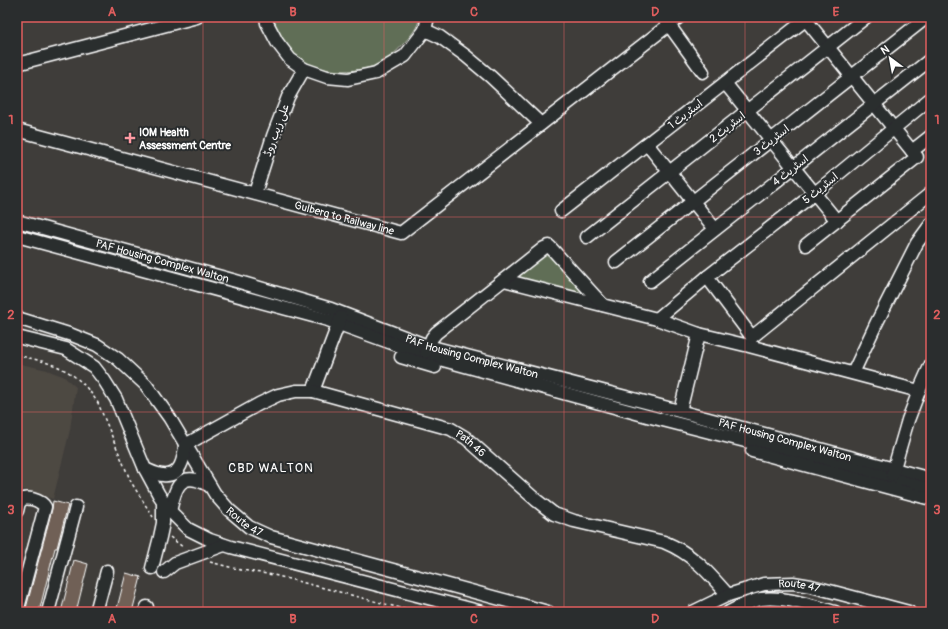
<svg xmlns="http://www.w3.org/2000/svg" width="948" height="629" viewBox="0 0 948 629" font-family="Pangolin,'Playpen Sans Arabic',sans-serif">
<style>
.built{fill:#4d4842}
.green{fill:#606e56;stroke:#b0b6aa}
.building{fill:#6f6156;stroke:#fff}
.lines{fill:none;stroke-linecap:round;stroke-linejoin:round}
.minor-casing{stroke:#fff;stroke-width:15}
.path{stroke:#fff;stroke-width:1.5;stroke-dasharray:3 3;stroke-linecap:butt}
.minor{stroke:#2a2d2e;stroke-width:12}
.grid{fill:none;stroke:#e05e5e;stroke-width:1;stroke-opacity:0.55}
.poi-dot{fill:#ff9aa2;stroke:#2a2d2e;stroke-width:1.5}
.labels{text-anchor:middle;stroke-width:4;stroke-linejoin:round;paint-order:stroke}
.street-label{font-size:11px;fill:#fff;stroke:#2a2d2e}
.poi-label{font-size:11px;font-weight:bold;fill:#fff;stroke:#2a2d2e;text-anchor:start}
.quarter-label{font-size:13px;letter-spacing:1px;fill:#fff;stroke:#2a2d2e}
.neatline{fill:none;stroke:#e05e5e;stroke-width:1.5}
.grid-label{font-size:13px;text-anchor:middle;font-weight:bold;fill:#e05e5e}
</style>
<rect width="100%" height="100%" fill="#3f3d3a"/>
<filter id="ink" filterUnits="userSpaceOnUse"><feTurbulence type="fractalNoise" baseFrequency=".025" numOctaves="2"/><feDisplacementMap in="SourceGraphic" scale="8" xChannelSelector="R" yChannelSelector="G"/><feConvolveMatrix kernelMatrix="1 2 1 2 8 2 1 2 1" color-interpolation-filters="sRGB"/></filter>
<g filter="url(#ink)">
<path class="built" d="M17,363l30,7 10,4 6,2 13,11 -6,43 -17,69 -36,-11z"/>
<path class="green" d="M274,17h146c-3,12 -8,17 -16,26 -5,6 -11,12 -18,17 -20,15 -68,14 -88,-1 -9,-7 -18,-19 -22,-30 -1,-4 -1,-8 -2,-12z
M547,250l41,42 -6,5 -72,-19z"/>
<path class="building" d="M53,501l15,4 -11,43h-2l-16,64h-14l27,-103z
M74,560l14,4 -12,48h-15z
M126,573l15,4 -9,35h-16z"/>
<g class="lines">
<defs>
<g id="minor">
<path d="M266,17l1,6 10,19 13,17 14,10 23,8 21,2 28,-6 29,-17 20,-26 3,-13"/>
<path d="M806,20l106,131"/>
<path d="M669,25l34,47"/>
<path d="M425,30l15,7 26,19 25,21 50,47"/>
<path d="M17,64l180,-47"/>
<path d="M725,83l112,138"/>
<path id="s1" d="M17,130l384,103 278,-216"/>
<path d="M647,144l68,85"/>
<path d="M255,193l18,-57 15,-39 16,-28"/>
<path d="M561,211l248,-194"/>
<path id="s2" d="M17,221l219,60 95,28 97,37 225,58 278,75"/>
<path d="M17,236l311,84 97,35 222,61 244,62 40,12"/>
<path d="M587,237l279,-220"/>
<path d="M806,245l111,-88 -5,-6 19,-15"/>
<path d="M616,262l311,-245"/>
<path d="M707,277l108,-84 116,-95"/>
<path d="M504,280l153,39 42,15 50,12 170,45"/>
<path d="M650,281l281,-222"/>
<path id="s3" d="M17,318l55,17 25,10 21,14 28,26 23,32 46,77 14,16 20,17 22,10 277,75"/>
<path d="M657,319l50,-42 45,60"/>
<path d="M17,337l49,12 28,18 10,13 12,19 29,70 14,26 11,16 18,18 22,11 21,7 251,65"/>
<path d="M752,337l179,-144"/>
<path d="M426,352l6,-14 4,-5 108,-85 5,-2 2,2 52,57"/>
<path d="M401,357l34,10"/>
<path d="M853,373l23,-49 41,-81 14,-19"/>
<path d="M313,391l28,-74"/>
<path d="M680,411l19,-77"/>
<path d="M752,451l179,48"/>
<path id="s4" d="M145,469c5,2 12,6 18,6 18,2 21,-17 22,-30l74,-41 19,-9 18,-4h17l138,38 15,9 70,62 18,14 20,7 90,21c29,12 44,30 64,53"/>
<path d="M892,475l16,-55 11,-29 12,-27"/>
<path d="M17,511c1,-3 1,-7 3,-9 4,-8 22,-1 25,5l-28,105"/>
<path d="M170,511c4,-14 6,-36 26,-31 5,1 10,4 14,6"/>
<path d="M152,568l8,-31 3,-14v-22"/>
<path d="M164,572l11,-9 49,-18"/>
<path d="M48,612l28,-105"/>
<path d="M96,612l11,-41"/>
<path d="M145,612l2,-5"/>
<path id="s5" d="M693,612l35,-17 36,-11 29,-1 18,3 98,26"/>
<path d="M729,612c10,-5 21,-11 32,-13 25,-3 51,7 74,13"/>
</g>
</defs>
<use href="#minor" class="minor-casing"/>
<path class="path" d="M17,355c38,9 58,13 81,48l33,79 22,35
M170,537l14,11
M210,562l31,8 33,5 142,37"/>
<use href="#minor" class="minor"/>
</g>
</g>
<path class="grid" d="M203,17v595M384,17v595M564,17v595M745,17v595M17,217h914M17,412h914"/>
<path class="poi-dot" d="M128 132h4v4h4v4h-4v4h-4v-4h-4v-4h4z"/>
<g class="labels">
<g class="street-label">
<text transform="translate(685 114) rotate(-38)" y="4">اسٹریٹ 1</text>
<text transform="translate(727 127) rotate(-38)" y="4">اسٹریٹ 2</text>
<text transform="translate(276 130) rotate(-70)" y="4">علی زیب روڈ</text>
<text transform="translate(771 140) rotate(-38)" y="4">اسٹریٹ 3</text>
<text transform="translate(790 170) rotate(-38)" y="4">اسٹریٹ 4</text>
<text transform="translate(820 188) rotate(-39)" y="4">اسٹریٹ 5</text>
<text dy="4" stroke="none"><textPath href="#s1" startOffset="339">Gulberg to Railway line</textPath></text>
<text dy="4" stroke="none"><textPath href="#s2" startOffset="151">PAF Housing Complex Walton</textPath></text>
<text dy="4" stroke="none"><textPath href="#s2" startOffset="475">PAF Housing Complex Walton</textPath></text>
<text dy="4" stroke="none"><textPath href="#s2" startOffset="799">PAF Housing Complex Walton</textPath></text>
<text dy="4" stroke="none"><textPath href="#s4" startOffset="370">Path 46</textPath></text>
<text dy="4" stroke="none"><textPath href="#s3" startOffset="318">Route 47</textPath></text>
<text dy="4" stroke="none"><textPath href="#s5" startOffset="112">Route 47</textPath></text>
</g>
<g class="poi-label">
<text x="139" y="136">IOM Health<tspan x="139" dy="13">Assessment Centre</tspan></text>
</g>
<g class="quarter-label">
<text x="271" y="472">CBD WALTON</text>
</g>
</g>
<rect width="948" height="629" fill="none" stroke="#2a2d2e" stroke-width="44"/>
<g transform="translate(890 58) rotate(328)" stroke="#2a2d2e" stroke-width="3" paint-order="stroke">
<path d="M0-3L7 15L0 10L-7 15Z" fill="#ffffff"/>
<text y="-6" font-size="11" font-weight="bold" text-anchor="middle" fill="#ffffff">N</text>
</g>
<rect x="22" y="22" width="904" height="585" class="neatline"/>
<g class="grid-label">
<text x="112" y="16">A</text>
<text x="293" y="16">B</text>
<text x="474" y="16">C</text>
<text x="655" y="16">D</text>
<text x="836" y="16">E</text>
<text x="11" y="124">1</text>
<text x="937" y="124">1</text>
<text x="11" y="319">2</text>
<text x="937" y="319">2</text>
<text x="11" y="514">3</text>
<text x="937" y="514">3</text>
<text x="112" y="623">A</text>
<text x="293" y="623">B</text>
<text x="474" y="623">C</text>
<text x="655" y="623">D</text>
<text x="836" y="623">E</text>
</g>
</svg>
